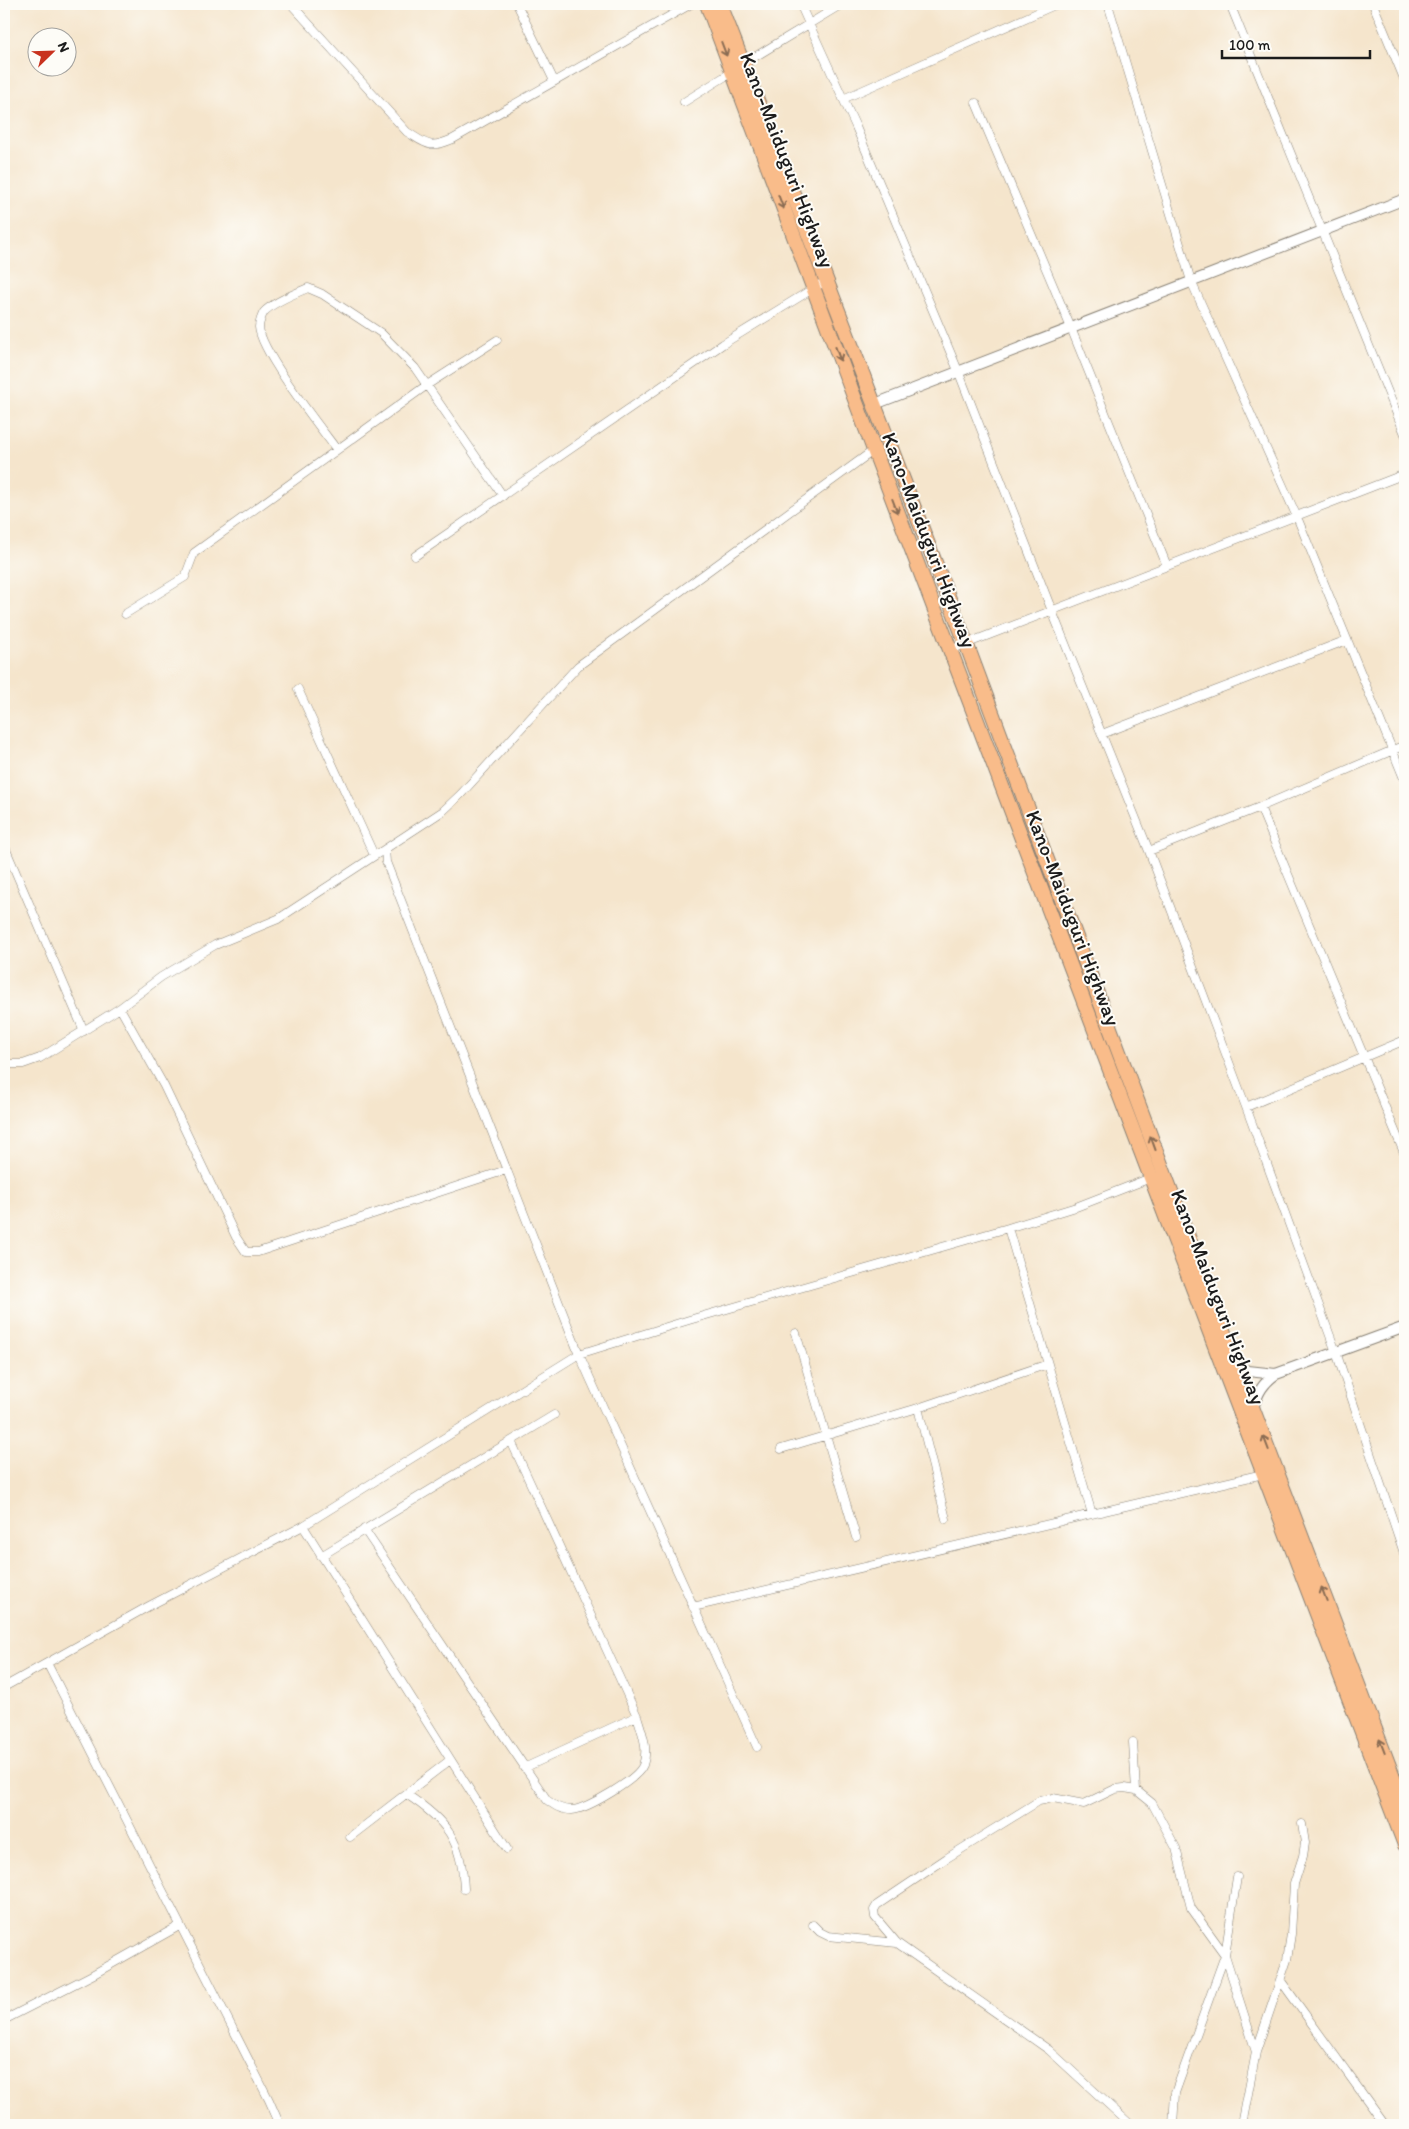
<svg xmlns="http://www.w3.org/2000/svg" width="1409" height="2129" viewBox="0 0 1409 2129" font-family="Itim,sans-serif">
<style>
.lines{fill:none;stroke-linecap:round;stroke-linejoin:round}
.minor-casing{stroke:#888074;stroke-width:9}
.tertiary-casing{stroke:#888074;stroke-width:12}
.trunk-casing{stroke:#888074;stroke-width:16}
.minor{stroke:#fff;stroke-width:8}
.tertiary{stroke:#fff;stroke-width:10}
.trunk{stroke:#f9bc8a;stroke-width:14}
.oneway{stroke:#8a6c53}
.labels{text-anchor:middle;stroke-width:4;stroke-linejoin:round;paint-order:stroke}
.street-label{font-size:21px;fill:#1c1c1c;stroke:#fdfcf7}
</style>
<rect width="100%" height="100%" fill="#fdfcf7"/>
<filter id="ink" filterUnits="userSpaceOnUse"><feTurbulence type="fractalNoise" baseFrequency=".02" numOctaves="2"/><feDisplacementMap in="SourceGraphic" scale="10" xChannelSelector="R" yChannelSelector="G"/><feConvolveMatrix kernelMatrix="1 2 1 2 8 2 1 2 1" color-interpolation-filters="sRGB"/></filter>
<filter id="wash" filterUnits="userSpaceOnUse"><feTurbulence type="fractalNoise" baseFrequency=".0096" numOctaves="4" result="noise"/><feDisplacementMap in="SourceGraphic" scale="20" xChannelSelector="R" yChannelSelector="G"/><feGaussianBlur stdDeviation="1.12" result="paint"/><feColorMatrix in="noise" values="0 0 0 0 0 0 0 0 0 0 0 0 0 0 0 0 0 1.4 0 .05"/><feComposite in="paint" operator="in"/></filter>
<g filter="url(#wash)">
<rect width="100%" height="100%" fill="#f5e5cc"/>
</g>
<g filter="url(#ink)">
<g class="lines">
<defs>
<path id="minor" d="M291,4l116,128c21,13 22,17 46,7l238,-135
M517,4l37,77
M800,4l56,123 103,246 93,238 97,240 97,256 90,245 69,204
M1108,4l83,277 106,236 108,264
M1230,4l175,430
M1373,4l32,77
M743,64l99,-60
M843,99l214,-95
M684,102l48,-30
M976,103l95,225 96,238
M337,450c-17,-23 -77,-99 -78,-123 0,-4 3,-12 5,-15 9,-10 32,-19 44,-24l14,6 59,39 34,35 88,128
M415,556l308,-212 104,-64
M125,614l60,-37 9,-24 233,-168 70,-45
M950,650l455,-176
M298,689l76,166
M1102,734l245,-94
M1260,807l145,348
M4,845l80,186
M1149,851l111,-44 145,-62
M120,1008l44,78 72,151 10,15h12l248,-82
M4,1064h19l17,-6 80,-50 41,-31 54,-32 63,-26 107,-70
M1246,1107l159,-67
M1008,1228l84,286
M796,1333l60,204
M918,1408l28,111
M781,1449l137,-41 130,-44
M303,1526l204,323
M364,1529l183,271c8,6 14,10 25,10 15,-1 66,-31 71,-45 6,-16 -1,-33 -6,-49l-126,-275
M321,1556l233,-141
M693,1607l570,-133
M47,1663l222,437 11,25
M4,1687l145,-81 154,-80 276,-172 110,-34 319,-92 68,-21 77,-30
M1133,1742l3,48
M757,1747l-178,-393 -193,-492 -1,-13 58,-38 18,-17 117,-128 296,-216
M524,1768l113,-52
M406,1794c40,26 56,46 58,95
M350,1837l100,-77
M813,1925l7,7 8,4 69,7
M1281,1981l104,144
M4,2020l88,-45 87,-49
M1131,2125l-82,-75 -152,-107 -22,-26 -1,-7 3,-5 70,-47 92,-57 14,-3 31,6 31,-15 9,-1 12,2 16,13 24,45 15,60 34,47 31,97
M1173,2125l2,-32 50,-138 12,-78
M1242,2125l14,-73 31,-92 4,-26 3,-50 9,-28 2,-13 -3,-19"/>
<path id="tertiary" d="M875,404l530,-205
M1236,1365l12,6 28,3
M1253,1408c5,-16 10,-25 23,-34l129,-47"/>
<path id="trunk" d="M707,4l167,446 531,1395
M720,4l246,639 270,722 169,443"/>
</defs>
<use href="#minor" class="minor-casing"/>
<use href="#tertiary" class="tertiary-casing"/>
<use href="#trunk" class="trunk-casing"/>
<use href="#minor" class="minor"/>
<use href="#tertiary" class="tertiary"/>
<use href="#trunk" class="trunk"/>
</g>
<defs><path id="oneway-shaft" d="M-6 0H5M1.5-3L5.5 0L1.5 3" fill="none" stroke-width="1.6" stroke-linecap="round" stroke-linejoin="round" transform="scale(1.25)"/></defs>
<g class="oneway">
<use href="#oneway-shaft" transform="translate(724 49) rotate(69)"/>
<use href="#oneway-shaft" transform="translate(781 202) rotate(69)"/>
<use href="#oneway-shaft" transform="translate(838 354) rotate(70)"/>
<use href="#oneway-shaft" transform="translate(895 506) rotate(69)"/>
<use href="#oneway-shaft" transform="translate(1153 1143) rotate(-110)"/>
<use href="#oneway-shaft" transform="translate(1266 1443) rotate(-111)"/>
<use href="#oneway-shaft" transform="translate(1324 1594) rotate(-111)"/>
<use href="#oneway-shaft" transform="translate(1382 1746) rotate(-111)"/>
</g>
</g>
<g class="labels">
<g class="street-label">
<text transform="translate(787 160) rotate(69)" y="7">Kano-Maiduguri Highway</text>
<text transform="translate(929 540) rotate(69)" y="7">Kano-Maiduguri Highway</text>
<text transform="translate(1073 918) rotate(69)" y="7">Kano-Maiduguri Highway</text>
<text transform="translate(1218 1297) rotate(69)" y="7">Kano-Maiduguri Highway</text>
</g>
</g>
<rect width="1409" height="2129" fill="none" stroke="#fdfcf7" stroke-width="20"/>
<g transform="translate(52 52) rotate(67)"><circle r="24" fill="#fdfcf7" stroke="#a3a29f"/>
<path d="M0-4L9 19L0 12L-9 19Z" fill="#c8321e"/>
<text y="-8" font-size="14" font-weight="bold" text-anchor="middle" fill="#1c1c1c">N</text>
</g>
<path d="M1222 50v8h148v-8" fill="none" stroke="#1c1c1c" stroke-width="2.5"/>
<text x="1229" y="50" font-size="15" fill="#1c1c1c" stroke="#fdfcf7" stroke-width="4" paint-order="stroke">100 m</text>
</svg>
